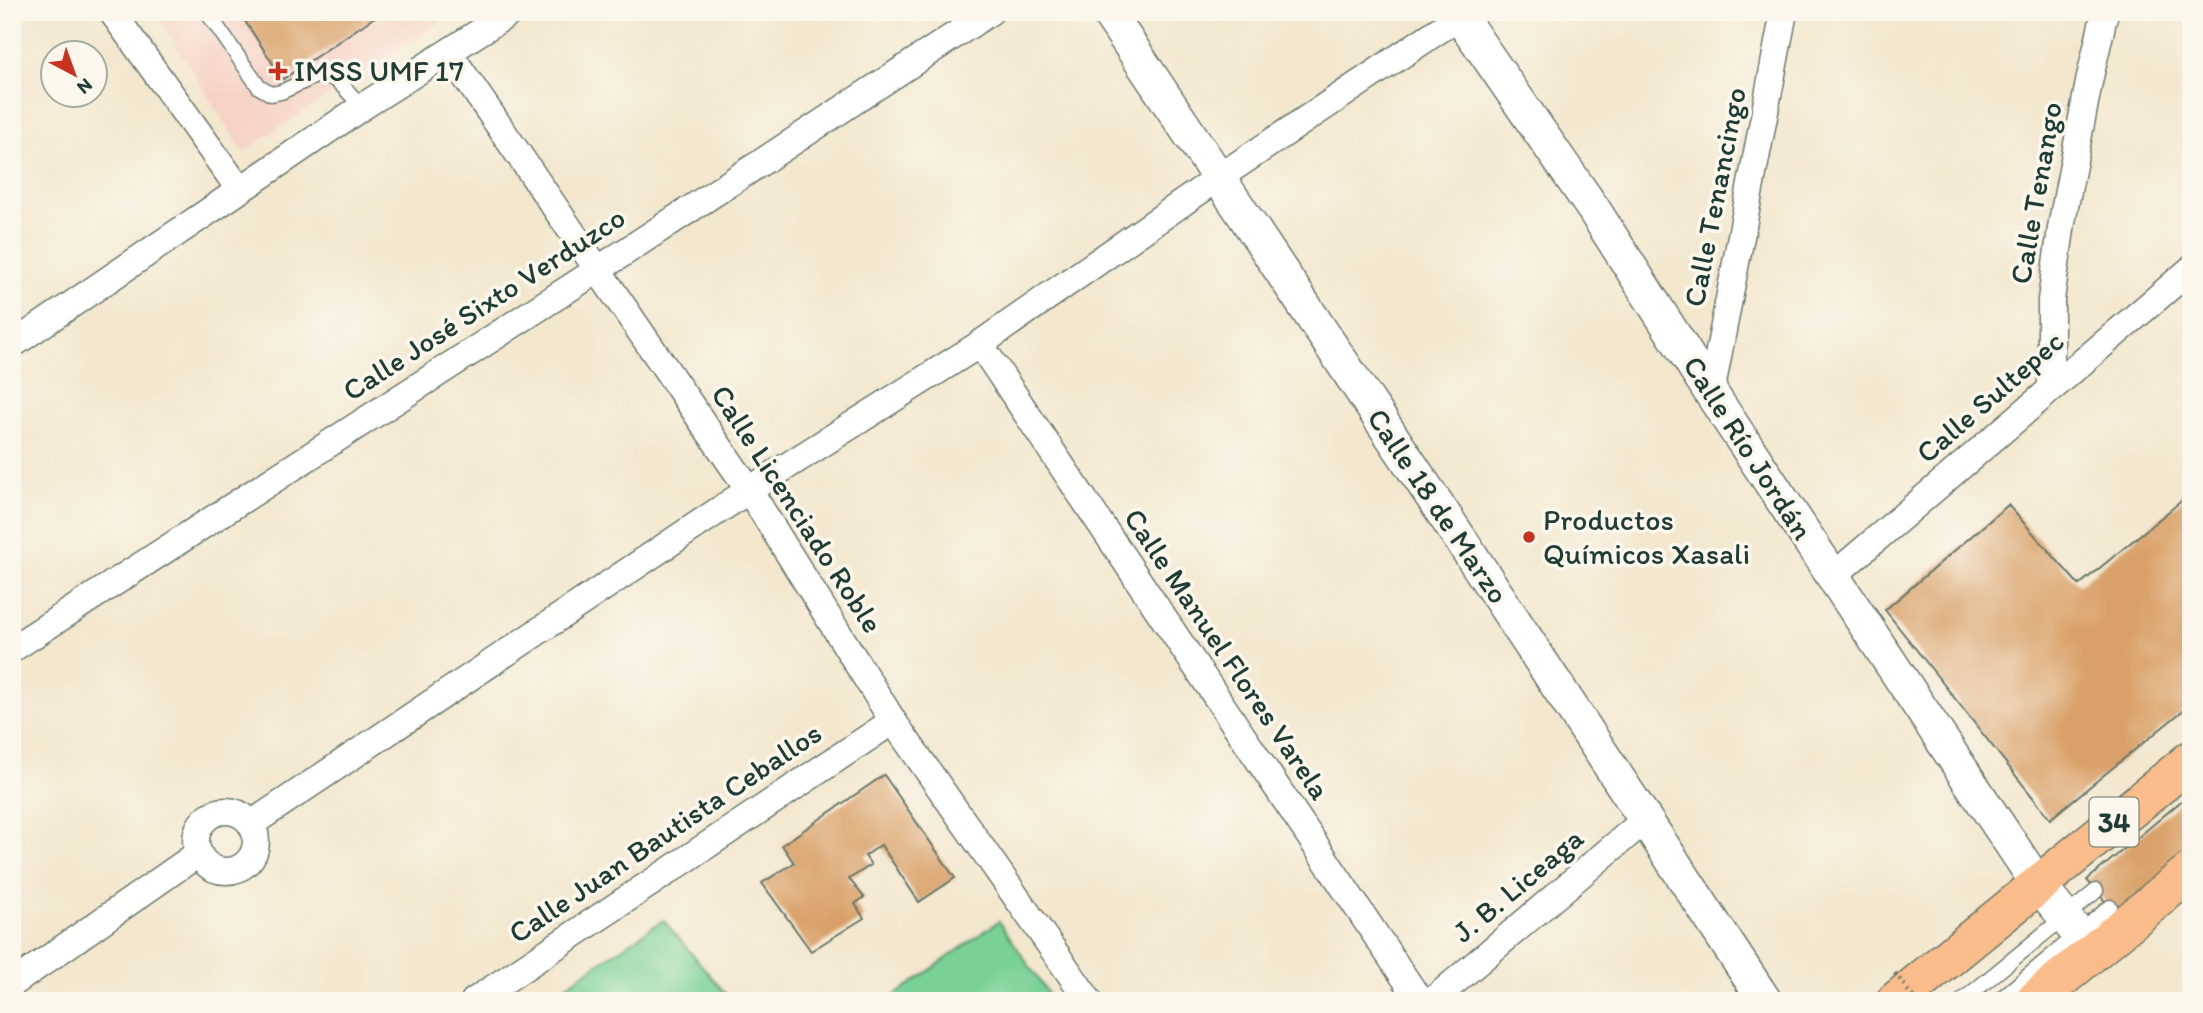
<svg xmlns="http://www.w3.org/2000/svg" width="2203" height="1013" viewBox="0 0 2203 1013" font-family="Itim,sans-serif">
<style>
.built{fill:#f6d2c4}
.green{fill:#79d196;stroke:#4c8765;stroke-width:2}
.building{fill:#d9a169}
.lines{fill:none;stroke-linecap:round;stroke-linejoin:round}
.service-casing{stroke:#69786a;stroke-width:17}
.minor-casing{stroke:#69786a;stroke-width:29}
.tertiary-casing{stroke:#69786a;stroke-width:36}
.primary-casing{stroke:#69786a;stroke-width:41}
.service{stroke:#fff;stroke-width:14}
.minor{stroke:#fff;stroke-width:26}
.tertiary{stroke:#fff;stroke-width:33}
.primary{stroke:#f9bc8a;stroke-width:38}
.path-bridge{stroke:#69786a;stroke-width:4.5;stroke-dasharray:2 5;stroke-linecap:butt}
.poi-dot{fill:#c8321e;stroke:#fbf7ec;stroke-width:2.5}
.labels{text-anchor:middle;stroke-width:7;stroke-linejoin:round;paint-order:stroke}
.shield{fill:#fbf7ec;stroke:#61756b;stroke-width:2}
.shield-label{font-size:28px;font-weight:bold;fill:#1f3d34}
.poi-label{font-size:30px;fill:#1f3d34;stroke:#fbf7ec;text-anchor:start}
.street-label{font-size:30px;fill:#1f3d34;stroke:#fbf7ec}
</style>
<rect width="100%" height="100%" fill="#fbf7ec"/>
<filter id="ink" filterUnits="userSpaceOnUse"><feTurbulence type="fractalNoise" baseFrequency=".0143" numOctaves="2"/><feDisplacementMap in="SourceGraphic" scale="14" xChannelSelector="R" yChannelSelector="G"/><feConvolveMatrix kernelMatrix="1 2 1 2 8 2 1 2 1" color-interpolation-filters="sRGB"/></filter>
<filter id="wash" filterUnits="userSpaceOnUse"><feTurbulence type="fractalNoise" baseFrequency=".00686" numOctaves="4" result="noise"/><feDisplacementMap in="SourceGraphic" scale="28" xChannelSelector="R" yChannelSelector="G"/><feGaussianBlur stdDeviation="1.57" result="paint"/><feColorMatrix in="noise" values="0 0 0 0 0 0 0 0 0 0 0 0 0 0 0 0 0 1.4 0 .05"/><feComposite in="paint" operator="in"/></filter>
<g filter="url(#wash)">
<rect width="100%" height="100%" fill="#f3e7ce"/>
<path class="built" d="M155,12h300l-212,140z"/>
<path class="green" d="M663,920l69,81h-189z
M999,921l54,80h-166z"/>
<g id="blocks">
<path class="building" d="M239,12h143l-99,67z
M2191,493v211l-141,115 -165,-209 123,-105 71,80z
M884,775l71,103 -36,24 -38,-57 -16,11 6,9 -22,14 15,18 -9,7 9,14 -53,33 -49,-68 32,-20 -12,-18z
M2191,793v63l-73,61 -31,-37z"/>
</g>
</g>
<g filter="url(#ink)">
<use href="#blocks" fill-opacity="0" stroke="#69786a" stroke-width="2"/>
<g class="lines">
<defs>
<path id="service" d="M207,12l52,75 12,7 10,-2 39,-18c17,1 30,21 42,33
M1962,1001l134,-110
M1998,1001l112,-94"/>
<path id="minor" d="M112,12l128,178
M449,53l300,437 144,231 196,280
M980,344l440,657
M12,345l350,-238 149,-95
M2051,387v-87l11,-78 28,-145 15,-65
M1711,393l73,-381
M1833,576l358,-307
M12,649l587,-380 391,-257
M196 841a30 30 0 1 1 60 0a30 30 0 1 1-60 0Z
M251,824l498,-334 231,-146 238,-166 242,-162 1,-4
M12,984l187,-131
M474,1001l419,-280
M1432,1001l214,-182"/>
<path id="tertiary" d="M1108,12l357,534 300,455
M1457,12l137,198 117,183 326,490 56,69"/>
<path id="primary" d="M1896,1001l295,-241
M2034,1001l157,-130"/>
</defs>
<use href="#service" class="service-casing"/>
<use href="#minor" class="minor-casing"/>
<use href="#tertiary" class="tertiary-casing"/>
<use href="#primary" class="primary-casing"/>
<use href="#service" class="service"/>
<use href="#minor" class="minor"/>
<use href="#tertiary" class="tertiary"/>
<use href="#primary" class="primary"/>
<path class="path-bridge" d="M1895,973l21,28"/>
</g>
</g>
<g class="poi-dot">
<path d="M274.5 60.5h7v7h7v7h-7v7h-7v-7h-7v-7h7z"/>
<circle cx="1529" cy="537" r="7"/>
</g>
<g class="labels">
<rect class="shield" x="2089.5" y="797.5" width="49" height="49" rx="5"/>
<g class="shield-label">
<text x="2114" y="832">34</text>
</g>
<g class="poi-label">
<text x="294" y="81">IMSS UMF 17</text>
<text x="1543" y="530">Productos<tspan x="1543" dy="34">Químicos Xasali</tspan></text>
</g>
<g class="street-label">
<text transform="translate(2036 193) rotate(-80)" y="10">Calle Tenango</text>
<text transform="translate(1715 197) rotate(-79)" y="10">Calle Tenancingo</text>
<text transform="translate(484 304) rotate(-33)" y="10">Calle José Sixto Verduzco</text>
<text transform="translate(1990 397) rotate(-41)" y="10">Calle Sultepec</text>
<text transform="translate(1748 448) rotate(57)" y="10">Calle Río Jordán</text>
<text transform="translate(1438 506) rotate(56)" y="10">Calle 18 de Marzo</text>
<text transform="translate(797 509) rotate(57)" y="10">Calle Licenciado Roble</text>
<text transform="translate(1227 654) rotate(56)" y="10">Calle Manuel Flores Varela</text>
<text transform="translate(665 833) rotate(-34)" y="10">Calle Juan Bautista Ceballos</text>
<text transform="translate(1518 885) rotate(-40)" y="10">J. B. Liceaga</text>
</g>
</g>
<rect width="2203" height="1013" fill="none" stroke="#fbf7ec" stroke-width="42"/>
<g transform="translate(74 74) rotate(139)"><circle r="33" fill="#fbf7ec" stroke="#a3ada2" stroke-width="2"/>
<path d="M0-5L12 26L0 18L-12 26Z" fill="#c8321e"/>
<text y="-10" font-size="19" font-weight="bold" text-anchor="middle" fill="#1f3d34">N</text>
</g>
</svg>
